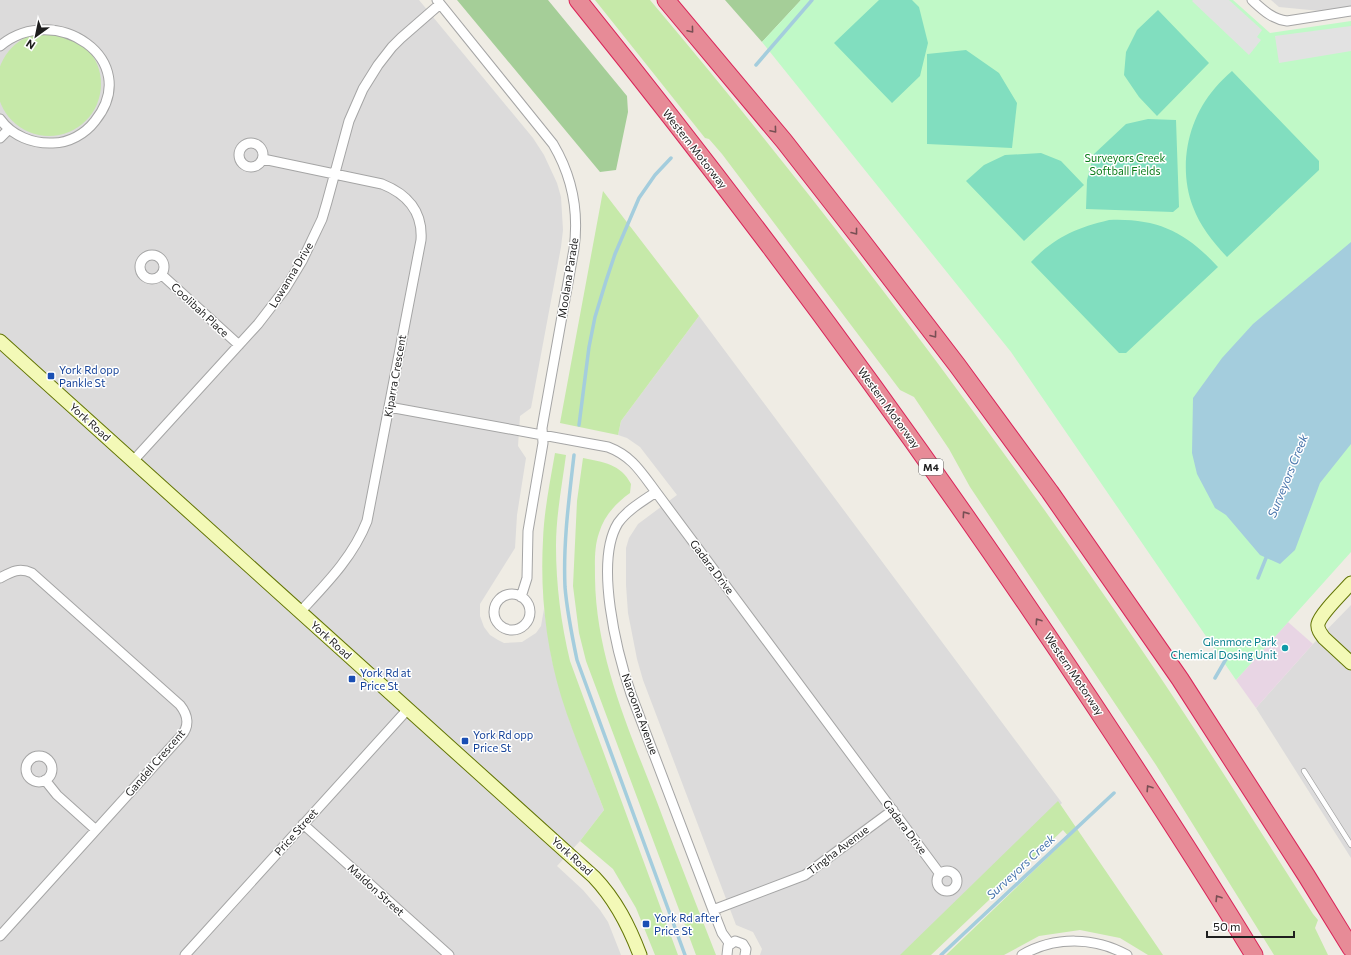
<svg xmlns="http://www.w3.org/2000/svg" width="1351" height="955" viewBox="0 0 1351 955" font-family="Commissioner,sans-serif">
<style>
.residential{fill:#dcdbdb}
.industrial{fill:#e8d5e4}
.grass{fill:#c6e9a9}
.forest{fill:#a5ce98}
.park{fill:#c0f9c7}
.pitch{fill:#81debf}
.parking{fill:#e2e2e2}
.water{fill:#a4cddd}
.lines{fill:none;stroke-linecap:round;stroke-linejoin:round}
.stream{stroke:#a4cddd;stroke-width:3.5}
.lane-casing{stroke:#a5a5a5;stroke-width:6}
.street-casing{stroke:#a5a5a5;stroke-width:11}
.secondary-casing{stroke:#637505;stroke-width:15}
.highway-casing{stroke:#da2459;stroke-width:19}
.lane{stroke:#fff;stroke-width:4.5}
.street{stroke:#fff;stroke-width:9}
.secondary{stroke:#f3f9b7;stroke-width:13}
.highway{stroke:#e78b97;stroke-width:17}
.oneway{stroke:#784f54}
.transit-dot{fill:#1a4fb4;stroke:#fff;stroke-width:1.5}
.culture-dot{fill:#0f9aa8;stroke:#fff;stroke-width:1.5}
.labels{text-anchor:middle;stroke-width:3;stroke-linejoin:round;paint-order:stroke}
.shield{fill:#fff;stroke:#626262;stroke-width:1}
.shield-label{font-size:10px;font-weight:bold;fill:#1e1e1e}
.street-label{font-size:11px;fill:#1e1e1e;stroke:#fff}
.park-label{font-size:11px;fill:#0b7c1a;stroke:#fff}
.transit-label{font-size:11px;fill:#164399;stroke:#fff;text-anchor:start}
.culture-label{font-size:11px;fill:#0d838f;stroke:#fff;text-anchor:end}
.water-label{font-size:12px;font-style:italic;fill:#4a77ad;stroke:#fff}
</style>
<rect width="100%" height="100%" fill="#efece4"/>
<path class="residential" d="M0,0h419l114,138 11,17 13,28 4,14 2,33 -2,17 -30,161 -11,8 -2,30 8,12 -9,57 -2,33 -35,56v12l4,11 6,8 8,5 6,3 18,-1 14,-9 5,-7 3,-17 8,51 10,37 8,25 34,88 -24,31 -23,25 26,24 17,20 8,12 13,33h-621z
M1271,0h80v14l-72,-7z
M699,316l363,487 -160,152h-142l2,-6 -9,-17 -17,-7 -93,-245 -6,-21 -9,-46 -2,-28v-37l3,-10 9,-14 39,-29 -37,-48 -13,-9 -9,-3 3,-14z
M1351,605v253l-95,-150 57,-64z"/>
<path class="industrial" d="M1288,622l25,22 -57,64 -20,-28z"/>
<path class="grass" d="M595,0h55c173,205 335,420 487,643 61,89 118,180 176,271l5,6 -3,8 13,27h-54l-118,-190 -186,-278 -21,-38 -35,-52 -14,-7 -178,-236 -13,-15 -4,-1z
M-3 84a52 52 0 1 1 104 0a52 52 0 1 1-104 0Z
M603,191l96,125 -78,105 -3,14 -58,-12z
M555,453l11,2c-4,30 -10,61 -10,91 0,39 5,77 14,115l108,294h-23l-19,-47 -23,-39 -33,-28 24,-31c-14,-37 -31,-75 -43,-114 -15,-50 -21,-103 -18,-156 1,-29 7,-58 12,-87z
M583,458c20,4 38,6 48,26l-1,9c-14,10 -26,23 -31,40 -5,14 -4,30 -4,45 1,79 34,152 62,224 19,51 39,102 59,153h-20l-110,-294 -7,-28 -6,-47 4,-85z
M1058,801l105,154h-15l-28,-17 -40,-8 -41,6 -35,19h-58l123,-118 -6,-7 -132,125h-31z"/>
<path class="forest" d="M457,0h91l79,96 1,16 -12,58 -16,2z
M725,0h76l-39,42z"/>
<path class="park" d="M801,0h432l37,33 81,-12v531l-115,128 -225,-328 -249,-310z"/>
<path class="pitch" d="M879,0h33l7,7 9,36 -8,33 -28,27 -58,-60z
M1158,10l51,53 -52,53 -18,-19 -15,-22 2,-23 11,-22z
M966,50l33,23 18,30 -5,45 -85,-4v-90z
M1232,71l87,90v9l-92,87c-14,-15 -27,-31 -34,-50 -15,-39 -6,-87 22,-119 5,-6 11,-12 17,-17z
M1148,119l28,1 3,87 -6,5 -87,-3 1,-29 7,-26 32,-30z
M1041,153l20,8 23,24 -60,56 -58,-60 18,-16 21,-10z
M1109,220c48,-2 77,12 109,47l-92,86h-7l-88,-91c24,-25 45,-34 78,-42z"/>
<path class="parking" d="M1193,0h36l33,30 -5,7 4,3 -12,15 -57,-54z
M1351,26v25l-72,12 -4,-27z"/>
<path class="water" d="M1351,242v202l-31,39 -25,67 -15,14 -20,-9 -34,-40 -11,-7 -18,-34 -5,-21 1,-55 29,-40 31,-34z"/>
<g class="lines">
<path class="stream" d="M756,65l56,-65
M579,425l10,-78 6,-30 11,-36 9,-27 24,-56 16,-23 16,-17
M574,455c-5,44 -11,88 -9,132 2,24 7,49 12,73l108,295
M1258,578l10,-25
M1215,678l11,-19
M941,955l173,-162"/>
<defs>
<path id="lane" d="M1304,771l47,74"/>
<path id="street" d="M437,0l116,144c19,32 26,68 21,105l-32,179 1,15 -15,88 -1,47 -6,19
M1252,0c11,10 20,19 35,21l64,-10
M0,46c55,-46 144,14 95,75 -10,13 -26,22 -42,22 -20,1 -41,-7 -53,-24
M0,138l9,-9
M239 155a12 12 0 1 1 24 0a12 12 0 1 1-24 0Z
M263,159l119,25c25,10 41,27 39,56l-54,281c-14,36 -41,63 -67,91
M140 267a12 12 0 1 1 24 0a12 12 0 1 1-24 0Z
M162,275l77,70
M389,407l219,40c24,9 33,25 48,45l284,382
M133,461l125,-137 27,-35 17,-28 20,-42 5,-17 22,-81 14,-32 15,-24 14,-18 9,-9 39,-34
M656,492c-13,9 -29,18 -38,31 -24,39 -1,130 13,171l82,216 9,23 8,11
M0,578c11,-6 19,-11 32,-5l148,132c8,10 10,21 1,31l-181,200
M494 612a18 18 0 1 1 36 0a18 18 0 1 1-36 0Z
M26 769a13 13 0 1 1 26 0a13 13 0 1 1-26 0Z
M45,780l12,15 39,35
M303,824l146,131
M937 881a10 10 0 1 1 20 0a10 10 0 1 1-20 0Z
M713,910l92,-35 88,-65
M185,955l223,-246
M727,955l1,-9 7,-5 8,3 3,5 -1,6
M1022,955c33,-19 73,-18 105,0"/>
<path id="secondary" d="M0,341l594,536c22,23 35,49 46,78
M1351,583c-7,8 -31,31 -33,41 -1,5 3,10 6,14l27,25"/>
<path id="highway" d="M578,0c182,226 354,460 514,702 55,83 110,167 162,253
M666,0l118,141 78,100 95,124 93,127 130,187 126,196 45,73"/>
</defs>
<use href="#lane" class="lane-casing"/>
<use href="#street" class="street-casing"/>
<use href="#secondary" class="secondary-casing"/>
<use href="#highway" class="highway-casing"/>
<use href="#lane" class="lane"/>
<use href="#street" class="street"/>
<use href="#secondary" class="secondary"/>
<use href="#highway" class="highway"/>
</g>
<defs><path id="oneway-chevron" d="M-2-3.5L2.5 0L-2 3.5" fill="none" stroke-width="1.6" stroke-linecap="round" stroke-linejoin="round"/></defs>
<g class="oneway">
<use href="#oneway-chevron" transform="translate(691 30) rotate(50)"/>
<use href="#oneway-chevron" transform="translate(774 130) rotate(50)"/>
<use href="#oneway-chevron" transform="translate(855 232) rotate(52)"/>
<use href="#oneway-chevron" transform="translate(934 335) rotate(53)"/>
<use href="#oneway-chevron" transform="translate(965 514) rotate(-125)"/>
<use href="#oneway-chevron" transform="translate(1038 621) rotate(-124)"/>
<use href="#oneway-chevron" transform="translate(1149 788) rotate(-123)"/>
<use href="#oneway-chevron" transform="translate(1218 898) rotate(-122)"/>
</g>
<g class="transit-dot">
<rect x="47" y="372" width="8" height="8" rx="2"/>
<rect x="348" y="675" width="8" height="8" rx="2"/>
<rect x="461" y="737" width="8" height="8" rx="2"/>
<rect x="642" y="920" width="8" height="8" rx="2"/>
</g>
<circle class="culture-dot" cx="1285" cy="648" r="4"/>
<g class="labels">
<rect class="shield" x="919" y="459" width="24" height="16" rx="3"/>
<g class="shield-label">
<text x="931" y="471">M4</text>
</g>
<g class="street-label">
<text transform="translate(695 149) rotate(52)" y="4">Western Motorway</text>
<text transform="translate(291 275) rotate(-59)" y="4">Lowanna Drive</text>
<text transform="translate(568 278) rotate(-81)" y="4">Moolana Parade</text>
<text transform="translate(200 310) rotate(43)" y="4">Coolibah Place</text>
<text transform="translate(395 376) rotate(-80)" y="4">Kiparra Crescent</text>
<text transform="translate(889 408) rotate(54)" y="4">Western Motorway</text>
<text transform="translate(90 422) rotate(42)" y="4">York Road</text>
<text transform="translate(712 567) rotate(53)" y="4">Gadara Drive</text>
<text transform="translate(331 640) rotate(42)" y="4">York Road</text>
<text transform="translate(1074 674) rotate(56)" y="4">Western Motorway</text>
<text transform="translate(640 714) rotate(70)" y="4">Narooma Avenue</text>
<text transform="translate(155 763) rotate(-49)" y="4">Gandell Crescent</text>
<text transform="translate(905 827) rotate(53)" y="4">Gadara Drive</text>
<text transform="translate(296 832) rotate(-48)" y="4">Price Street</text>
<text transform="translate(838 850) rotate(-37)" y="4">Tingha Avenue</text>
<text transform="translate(572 856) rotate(42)" y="4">York Road</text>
<text transform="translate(376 890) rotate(42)" y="4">Maldon Street</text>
</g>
<g class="park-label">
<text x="1125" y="162">Surveyors Creek<tspan x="1125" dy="13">Softball Fields</tspan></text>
</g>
<g class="transit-label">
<text x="59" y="374">York Rd opp<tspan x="59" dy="13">Pankle St</tspan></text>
<text x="360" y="677">York Rd at<tspan x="360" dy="13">Price St</tspan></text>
<text x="473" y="739">York Rd opp<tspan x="473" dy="13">Price St</tspan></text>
<text x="654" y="922">York Rd after<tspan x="654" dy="13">Price St</tspan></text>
</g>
<g class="culture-label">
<text x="1277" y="646">Glenmore Park<tspan x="1277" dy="13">Chemical Dosing Unit</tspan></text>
</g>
<g class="water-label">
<text transform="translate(1288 476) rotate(-68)" y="4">Surveyors Creek</text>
<text transform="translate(1021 867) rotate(-43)" y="4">Surveyors Creek</text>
</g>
</g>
<g transform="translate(36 36) rotate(213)" stroke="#ffffff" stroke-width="3" paint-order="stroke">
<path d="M0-3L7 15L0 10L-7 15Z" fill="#1e1e1e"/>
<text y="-6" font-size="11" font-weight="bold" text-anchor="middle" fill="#1e1e1e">N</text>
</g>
<path d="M1207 931v6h87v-6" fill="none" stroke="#1e1e1e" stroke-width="2"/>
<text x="1213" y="931" font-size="12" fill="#1e1e1e" stroke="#ffffff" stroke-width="3" paint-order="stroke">50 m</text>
</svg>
